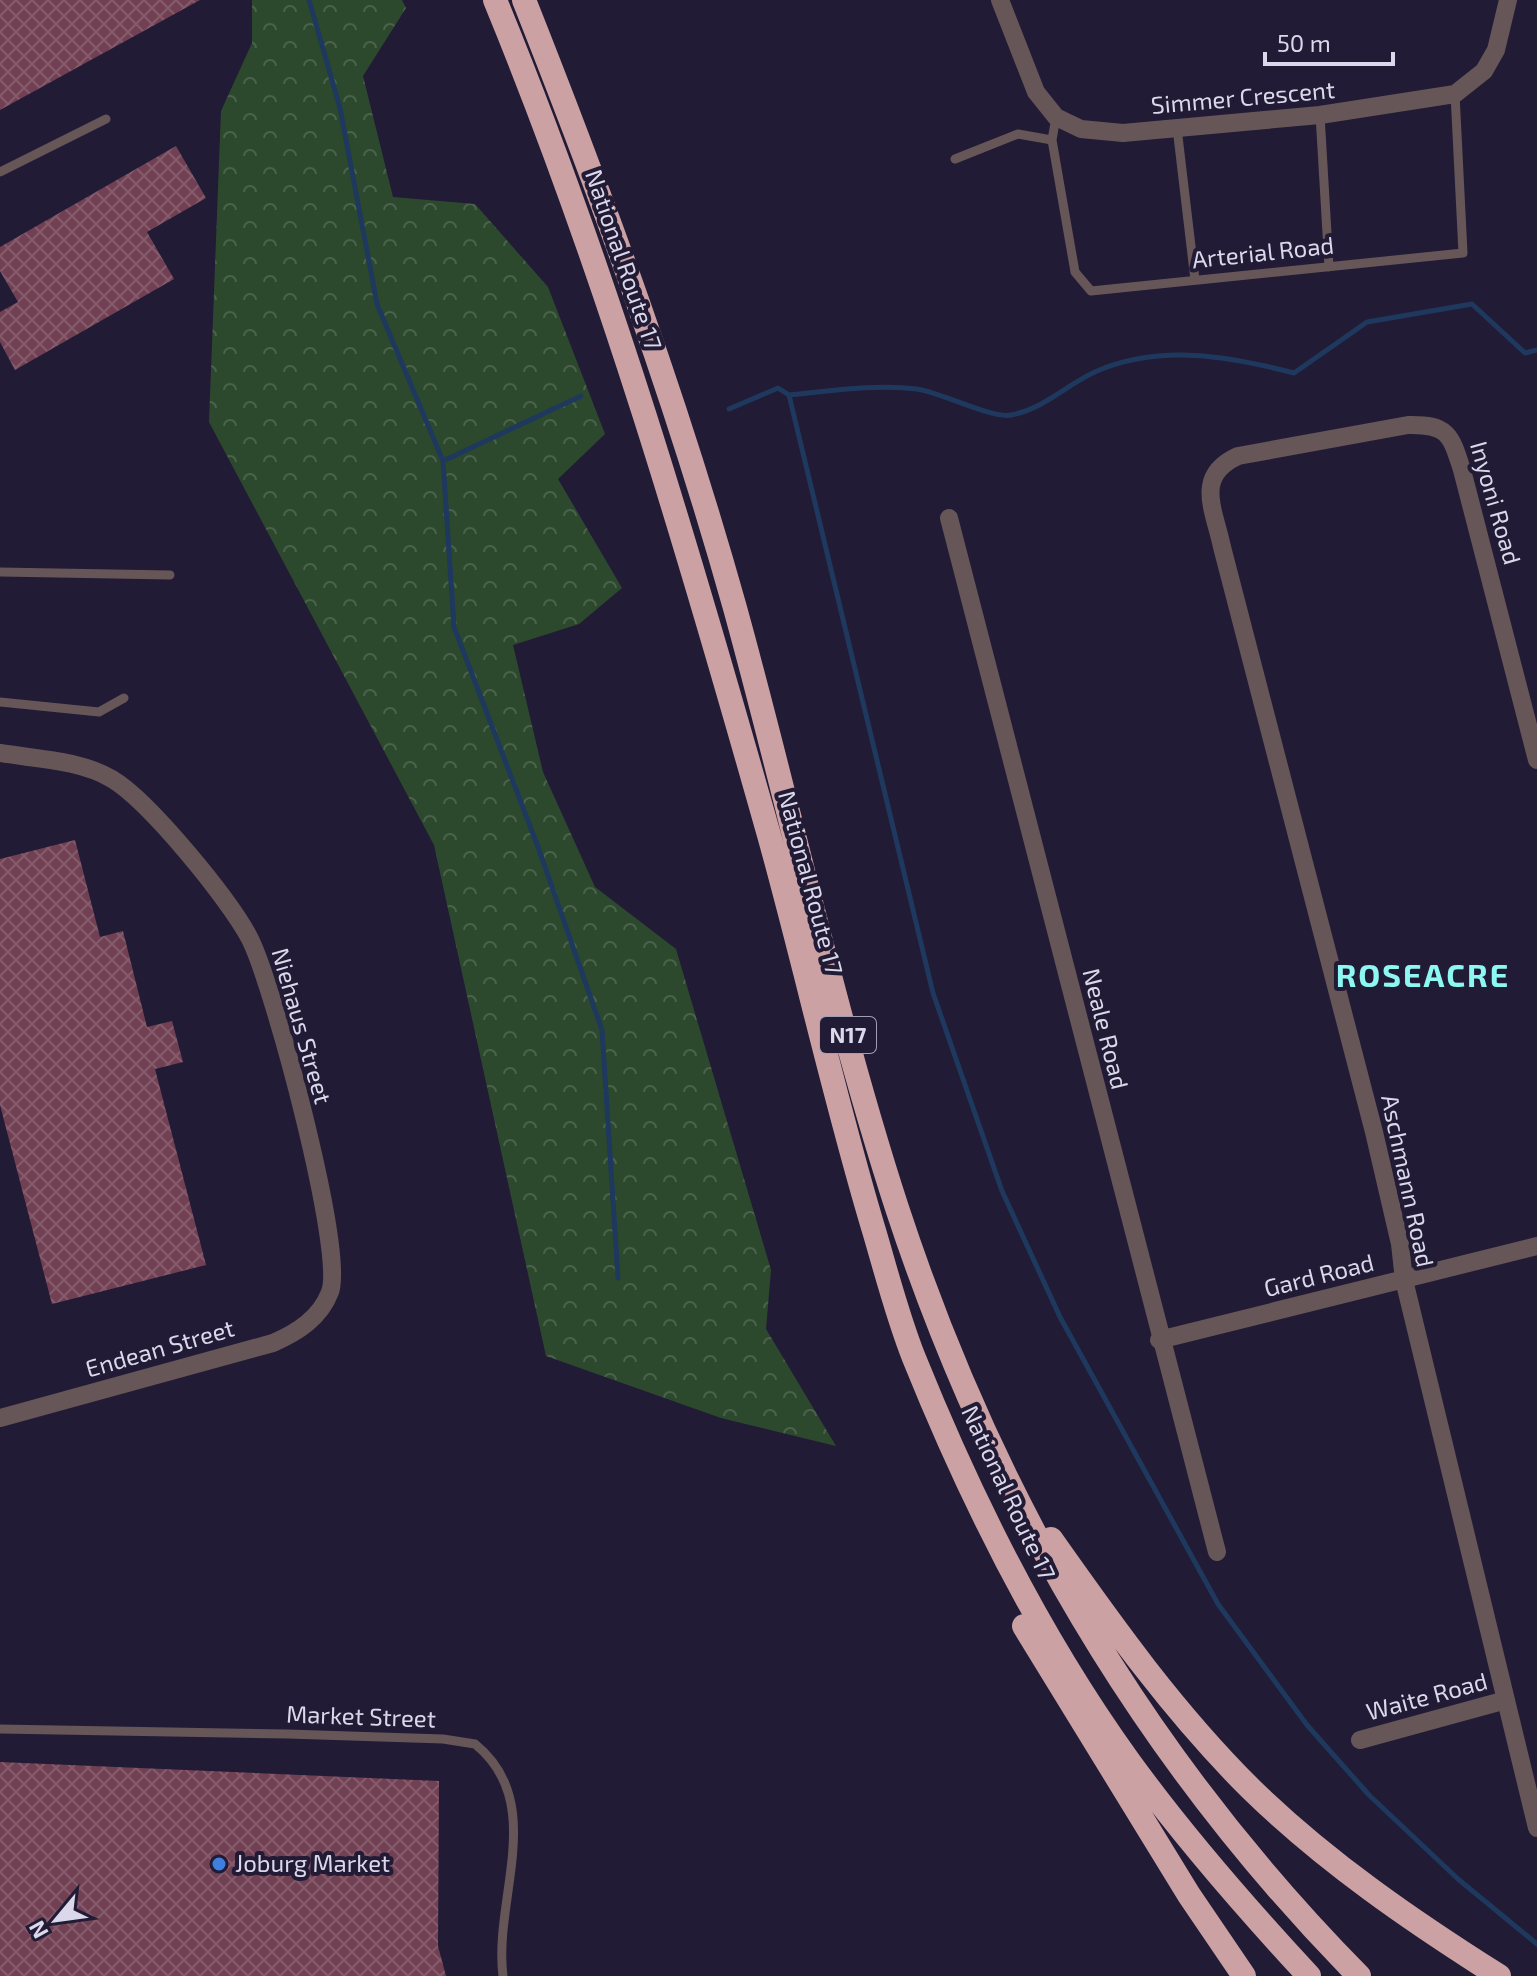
<svg xmlns="http://www.w3.org/2000/svg" width="1537" height="1976" viewBox="0 0 1537 1976" font-family="'Exo 2',sans-serif">
<style>
.forest{fill:url(#forest-crowns)}
.lines{fill:none;stroke-linecap:round;stroke-linejoin:round}
.stream{stroke:#1e395d;stroke-width:5}
.building{fill:url(#building-cross-hatch)}
.lane{stroke:#675657;stroke-width:9}
.street{stroke:#675657;stroke-width:18}
.highway{stroke:#cba1a3;stroke-width:24}
.shop-dot{fill:#3f7fe0;stroke:#211b36;stroke-width:3}
.labels{text-anchor:middle;stroke-width:8;stroke-linejoin:round;paint-order:stroke}
.shield{fill:#211b36;stroke:#a29fb4;stroke-width:2}
.shield-label{font-size:22px;font-weight:bold;fill:#dad8ea}
.street-label{font-size:24px;fill:#dad8ea;stroke:#211b36}
.poi-label{font-size:24px;fill:#dad8ea;stroke:#211b36;text-anchor:start}
.district-label{font-size:32px;font-weight:bold;letter-spacing:2px;fill:#8df8f1;stroke:#211b36}
</style>
<defs>
<pattern id="forest-crowns" width="20" height="18" patternUnits="userSpaceOnUse" patternTransform="scale(2)"><rect width="20" height="18" fill="#2d492d"/><path d="M2 6a3 3 0 1 1 6 0M12 15a3 3 0 1 1 6 0" fill="none" stroke="#4b624c"/></pattern>
<pattern id="building-cross-hatch" width="8" height="8" patternUnits="userSpaceOnUse" patternTransform="scale(2)"><rect width="8" height="8" fill="#714053"/><path d="M0 0l8 8M0 8l8-8" fill="none" stroke="#855b6c"/></pattern>
</defs>
<rect width="100%" height="100%" fill="#211b36"/>
<path class="forest" d="M252,0h150l4,8 -43,68 30,121 82,7 73,83 57,147 -47,45 64,109 -43,36 -66,21 30,127 52,115 81,62 95,321 -5,59 70,117 -115,-28 -175,-62 -112,-511 -225,-423 12,-311 31,-68z"/>
<g class="lines">
<path class="stream" d="M309,0l31,108 37,196 66,157 11,166 84,220 64,183 16,248
M789,395l144,598 69,198 58,126 158,287 89,121 62,70 89,84 79,65
M729,409l49,-21 11,7c42,-4 86,-11 128,-6 23,3 75,30 94,26 33,-6 56,-31 86,-44 64,-27 132,-15 197,2l73,-51 105,-18 53,49 12,-3
M443,461l138,-65"/>
</g>
<path class="building" d="M0,0h200l-200,110z
M176,146l30,52 -59,34 27,47 -159,91 -15,-28v-30l18,-10 -18,-31v-24z
M75,840l25,97 23,-6 24,96 25,-6 11,41 -28,7 51,196 -154,39 -52,-199v-246z
M0,1762l439,19 -1,165 8,30h-446z"/>
<g class="lines">
<path class="lane" d="M1320,115l9,152
M1056,117l-4,23 23,132 16,19 372,-38 -8,-159
M1177,128l18,152
M955,159l63,-25 34,6
M0,172l106,-53
M0,572l170,3
M0,702l99,10 25,-14
M0,1729l288,5 155,5 32,5c73,59 18,155 28,232"/>
<path class="street" d="M1000,0l36,92 20,25 25,12 42,4 197,-18 135,-21 29,-23 12,-21 12,-50
M949,518l268,1034
M0,753c36,6 80,7 112,26 37,22 118,121 138,160 23,45 95,312 80,353 -10,26 -32,40 -57,51l-273,75
M1537,760l-75,-290c-11,-35 -14,-46 -54,-45l-170,31c-44,20 -24,53 -16,91l152,585 26,112 4,36 133,548
M1159,1340l378,-94
M1360,1740l146,-40"/>
<path class="highway" d="M495,0c112,272 194,552 274,835 37,133 66,267 106,399 12,41 23,84 39,124 56,139 126,280 214,402 55,76 117,147 181,216
M524,0c79,199 153,401 211,608 55,199 98,403 162,600 96,292 246,549 462,768
M1051,1539c62,88 124,175 201,251 74,72 160,131 247,186
M1024,1626l165,269 55,81"/>
</g>
<circle class="shop-dot" cx="219" cy="1864" r="8"/>
<g class="labels">
<rect class="shield" x="820" y="1017" width="56" height="36" rx="6"/>
<g class="shield-label">
<text x="848" y="1043">N17</text>
</g>
<g class="street-label">
<text transform="translate(1243 98) rotate(-5)" y="8">Simmer Crescent</text>
<text transform="translate(1263 253) rotate(-6)" y="8">Arterial Road</text>
<text transform="translate(623 260) rotate(71)" y="8">National Route 17</text>
<text transform="translate(1495 503) rotate(74)" y="8">Inyoni Road</text>
<text transform="translate(810 883) rotate(75)" y="8">National Route 17</text>
<text transform="translate(301 1026) rotate(74)" y="8">Niehaus Street</text>
<text transform="translate(1105 1029) rotate(76)" y="8">Neale Road</text>
<text transform="translate(1407 1181) rotate(78)" y="8">Aschmann Road</text>
<text transform="translate(1319 1276) rotate(-14)" y="8">Gard Road</text>
<text transform="translate(160 1349) rotate(-16)" y="8">Endean Street</text>
<text transform="translate(1008 1493) rotate(65)" y="8">National Route 17</text>
<text transform="translate(1427 1697) rotate(-15)" y="8">Waite Road</text>
<text transform="translate(361 1717) rotate(2)" y="8">Market Street</text>
</g>
<g class="poi-label">
<text x="235" y="1872">Joburg Market</text>
</g>
<g class="district-label">
<text x="1423" y="987">ROSEACRE</text>
</g>
</g>
<g transform="translate(56 1920) rotate(241)" stroke="#211b36" stroke-width="6" paint-order="stroke">
<path d="M0-6L14 30L0 20L-14 30Z" fill="#dad8ea"/>
<text y="-12" font-size="22" font-weight="bold" text-anchor="middle" fill="#dad8ea">N</text>
</g>
<path d="M1265 52v12h128v-12" fill="none" stroke="#dad8ea" stroke-width="4"/>
<text x="1277" y="52" font-size="24" fill="#dad8ea" stroke="#211b36" stroke-width="6" paint-order="stroke">50 m</text>
</svg>
